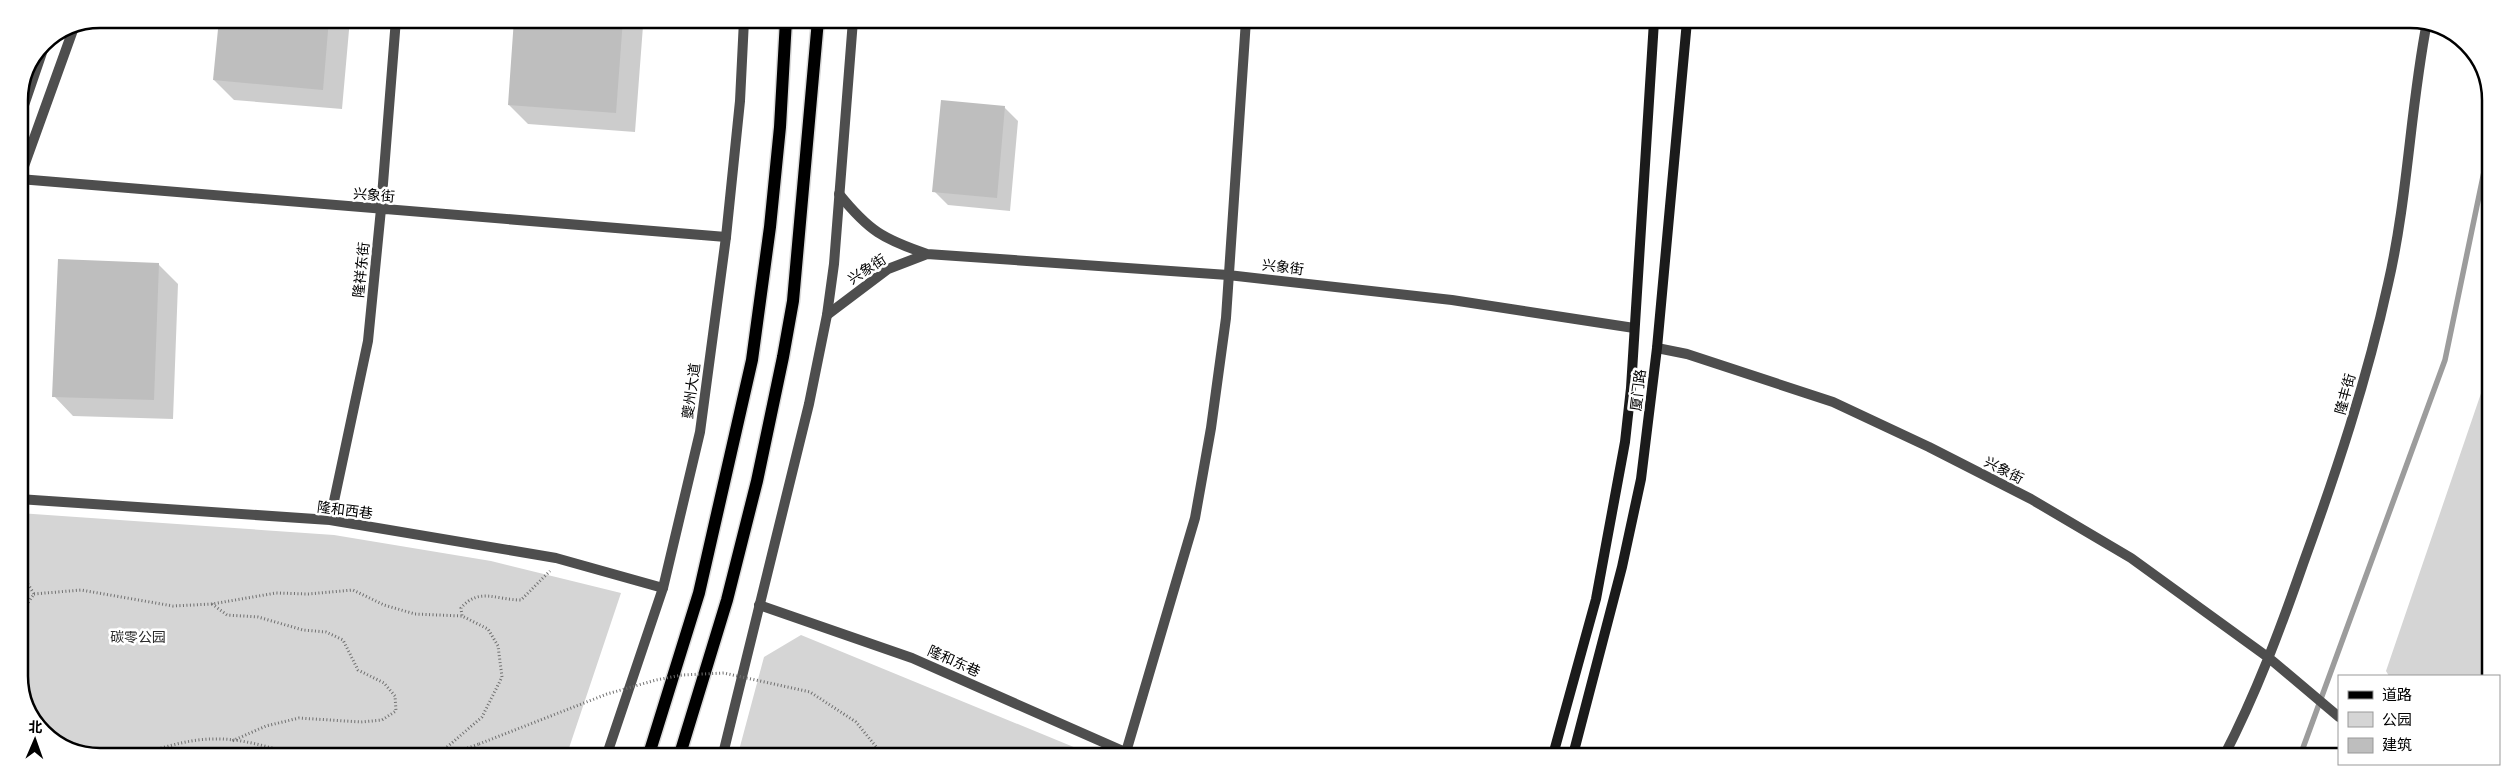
<svg xmlns="http://www.w3.org/2000/svg" width="2510" height="775" viewBox="0 0 2510 775" font-family="'Alegreya Sans','Noto Sans SC',sans-serif">
<style>
.green{fill:#d5d5d5}
.shadow{fill:#0003}
.lines{fill:none;stroke-linecap:round;stroke-linejoin:round}
.stream{stroke:#9c9c9c;stroke-width:5.5}
.building{fill:#bebebe}
.primary-casing{stroke:#dbdbdb;stroke-width:15}
.path{stroke:#707070;stroke-width:3;stroke-dasharray:1 2.5;stroke-linecap:butt}
.minor{stroke:#4e4e4e;stroke-width:10}
.tertiary{stroke:#4e4e4e;stroke-width:10}
.secondary{stroke:#1b1b1b;stroke-width:10}
.primary{stroke:#000;stroke-width:12}
.path-bridge{stroke:#707070;stroke-width:3;stroke-dasharray:1 2.5;stroke-linecap:butt}
.labels{text-anchor:middle;stroke-width:5;stroke-linejoin:round;paint-order:stroke}
.street-label{font-size:14px;fill:#000;stroke:#fff}
.park-label{font-size:14px;fill:#2c2c2c;stroke:#fff}
.rim{fill:none;stroke:#000;stroke-width:2.5}
</style>
<rect width="100%" height="100%" fill="#fff"/>
<path class="green" d="M2490,367l-1,309h-100l-3,-5z
M19,513l315,22 157,26 130,32 -54,161 -489,-1 -42,-28 -17,-44z
M801,635l292,120 -355,-1 26,-97z"/>
<path class="shadow" d="M220,19h130l-8,90 -108,-9 -20,-20z
M515,19h121l7,7 -8,106 -107,-8 -19,-19z
M1004,107l14,14 -8,90 -62,-6 -14,-14z
M158,264l20,20 -5,135 -100,-3 -19,-20z"/>
<g class="lines">
<path class="stream" d="M2300,756l145,-396 46,-222"/>
</g>
<path class="building" d="M219,19h110l-6,71 -110,-10z
M514,19h109l-7,94 -108,-8z
M941,100l64,6 -8,92 -65,-6z
M58,259l101,4 -5,137 -102,-3z"/>
<g class="lines">
<defs>
<path id="primary" d="M649,754l50,-161 53,-233 18,-133 10,-100 6,-107
M680,754l47,-154 30,-119 26,-124 10,-56 25,-281"/>
</defs>
<use href="#primary" class="primary-casing"/>
<path class="path" d="M19,580l7,1 8,13 -15,22
M34,594l47,-4 92,16 39,-2 64,-11 32,1 45,-4 31,15 31,9 47,2
M212,604l15,11 31,2 45,13 23,2 17,8 15,30 26,13 11,13 1,15 -14,9 -21,2 -62,-4 -33,8 -34,15
M144,753c21,-6 46,-14 69,-14 27,-1 55,8 81,15
M439,754l43,-37 20,-40 -4,-31 -10,-17 -26,-13 -1,-8c18,-21 35,-8 60,-8l29,-29
M451,754l28,-10"/>
<path class="minor" d="M19,120l27,-79
M19,179l707,58
M19,180l54,-150
M927,254l301,21 224,25 182,28
M827,315l61,-46 39,-15c-44,-15 -58,-23 -88,-60
M1657,348l30,6 146,48 96,45 102,52 100,59 138,100 70,59
M19,499l311,21 226,38 107,30
M330,520l38,-179 13,-132 15,-190
M759,605l153,53 220,97
M1126,752l69,-234 16,-90 15,-110 20,-298
M2224,756c32,-62 56,-126 79,-192 33,-91 64,-184 85,-280 20,-86 22,-176 39,-262"/>
<path class="tertiary" d="M607,754l56,-166 37,-156 26,-195 14,-136 4,-81
M723,754l86,-350 18,-89 7,-51 19,-244"/>
<path class="secondary" d="M1553,755l43,-156 29,-157 6,-54 23,-367
M1573,755l49,-188 19,-88 16,-131 30,-327"/>
<use href="#primary" class="primary"/>
<path class="path-bridge" d="M479,744l128,-50 49,-14 26,-5 42,-2 86,19 46,30 26,32"/>
</g>
<g class="labels">
<g class="street-label">
<text transform="translate(374 195) rotate(5)" y="5">兴象街</text>
<text transform="translate(1283 267) rotate(7)" y="5">兴象街</text>
<text transform="translate(867 269) rotate(-33)" y="5">兴象街</text>
<text transform="translate(361 270) rotate(-84)" y="5">隆祥东街</text>
<text transform="translate(1638 390) rotate(-83)" y="5">厦门路</text>
<text transform="translate(691 391) rotate(-82)" y="5">夔州大道</text>
<text transform="translate(2345 394) rotate(-75)" y="5">隆丰街</text>
<text transform="translate(2004 470) rotate(27)" y="5">兴象街</text>
<text transform="translate(345 510) rotate(7)" y="5">隆和西巷</text>
<text transform="translate(954 661) rotate(24)" y="5">隆和东巷</text>
</g>
<g class="park-label">
<text x="138" y="642">碳零公园</text>
</g>
</g>
<path d="M0 0H2510V775H0ZM100 28H2410A72 72 0 0 1 2482 100V676A72 72 0 0 1 2410 748H100A72 72 0 0 1 28 676V100A72 72 0 0 1 100 28Z" fill="#fff" fill-rule="evenodd"/>
<path class="rim" d="M100 28H2410A72 72 0 0 1 2482 100V676A72 72 0 0 1 2410 748H100A72 72 0 0 1 28 676V100A72 72 0 0 1 100 28Z"/>
<rect x="2338" y="675" width="162" height="90" fill="#ffffff" stroke="#999999"/>
<rect x="2348" y="691" width="25" height="8" fill="#000000" stroke="#999999"/>
<text x="2382" y="700" font-size="15" fill="#000000">道路</text>
<rect x="2348" y="712" width="25" height="15" fill="#d5d5d5" stroke="#999999"/>
<text x="2382" y="725" font-size="15" fill="#000000">公园</text>
<rect x="2348" y="738" width="25" height="15" fill="#bebebe" stroke="#999999"/>
<text x="2382" y="750" font-size="15" fill="#000000">建筑</text>
<g transform="translate(35 740) rotate(2)" stroke="#ffffff" stroke-width="4" paint-order="stroke">
<path d="M0-4L9 19L0 12L-9 19Z" fill="#000000"/>
<text y="-8" font-size="14" font-weight="bold" text-anchor="middle" fill="#000000">北</text>
</g>
</svg>
